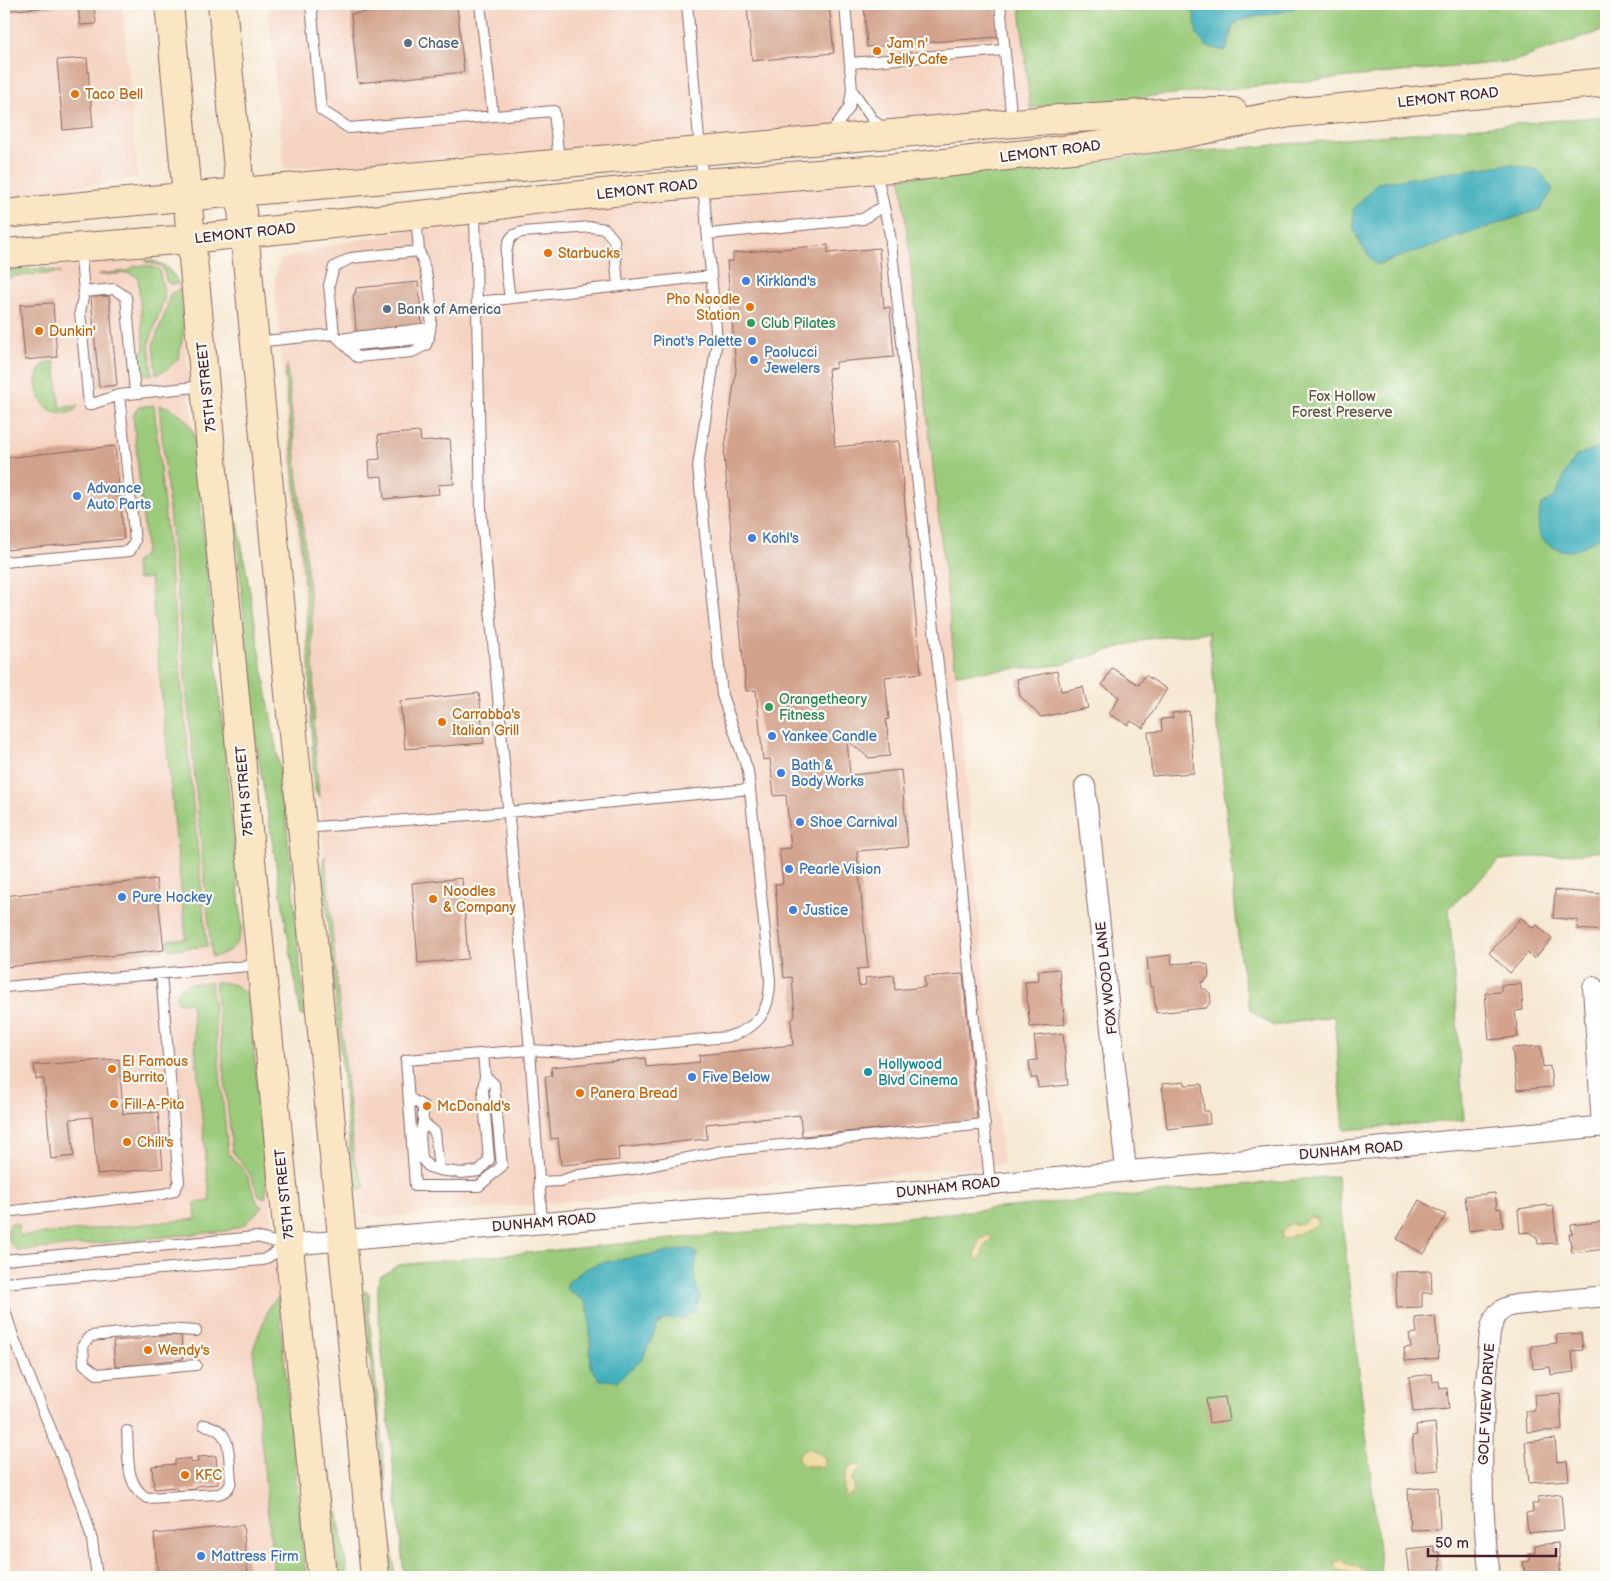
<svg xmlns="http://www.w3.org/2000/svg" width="1610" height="1581" viewBox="0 0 1610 1581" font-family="'Balsamiq Sans',sans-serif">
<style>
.built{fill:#f5d3c1}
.green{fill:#9aca7a;stroke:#727452}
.sand{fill:#eeda9e;stroke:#9c7c64}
.water{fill:#40afbc;stroke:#456774}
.building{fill:#d2a28c}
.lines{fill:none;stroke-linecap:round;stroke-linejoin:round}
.service-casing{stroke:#866565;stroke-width:12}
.minor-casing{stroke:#866565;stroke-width:22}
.secondary-casing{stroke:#866565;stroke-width:30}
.service{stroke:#fff;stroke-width:10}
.minor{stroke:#fff;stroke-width:20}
.secondary{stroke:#fbe6c3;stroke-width:28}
.service-dot{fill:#5c6f8a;stroke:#fdfcf7;stroke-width:2}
.food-dot{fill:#e8710a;stroke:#fdfcf7;stroke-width:2}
.shop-dot{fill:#3f7fe0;stroke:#fdfcf7;stroke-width:2}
.leisure-dot{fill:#2e9e5b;stroke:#fdfcf7;stroke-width:2}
.culture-dot{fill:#0f9aa8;stroke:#fdfcf7;stroke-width:2}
.labels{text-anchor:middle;stroke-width:4.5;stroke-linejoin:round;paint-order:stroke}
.service-label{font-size:14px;fill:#4e5e75;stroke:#fdfcf7;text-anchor:start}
.food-label{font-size:14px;fill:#c56008;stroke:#fdfcf7;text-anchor:start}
.street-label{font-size:14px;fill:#4a1f2b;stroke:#fdfcf7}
.shop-label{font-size:14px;fill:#366cbe;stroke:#fdfcf7;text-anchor:start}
.leisure-label{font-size:14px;fill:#27864d;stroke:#fdfcf7;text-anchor:start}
.park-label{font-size:14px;fill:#625243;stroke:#fdfcf7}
.culture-label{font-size:14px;fill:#0d838f;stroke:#fdfcf7;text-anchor:start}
</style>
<rect width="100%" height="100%" fill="#fdfcf7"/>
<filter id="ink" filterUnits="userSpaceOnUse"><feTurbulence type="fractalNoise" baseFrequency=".02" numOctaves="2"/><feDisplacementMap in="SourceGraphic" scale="10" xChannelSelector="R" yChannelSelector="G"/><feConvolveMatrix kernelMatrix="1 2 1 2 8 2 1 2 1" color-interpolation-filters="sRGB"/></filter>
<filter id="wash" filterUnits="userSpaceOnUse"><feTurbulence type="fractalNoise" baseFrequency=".0096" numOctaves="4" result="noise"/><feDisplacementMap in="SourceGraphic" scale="20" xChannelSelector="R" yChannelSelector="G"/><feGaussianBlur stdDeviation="1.12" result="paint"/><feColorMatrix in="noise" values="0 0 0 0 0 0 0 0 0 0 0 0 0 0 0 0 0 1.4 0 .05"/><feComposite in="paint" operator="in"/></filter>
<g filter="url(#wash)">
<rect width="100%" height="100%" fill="#f6e8d2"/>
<path class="built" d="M4,4h118l16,173 -134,22z
M268,4h752l10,104 -432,43h-62l-252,17z
M901,178l55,496 47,491 -620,52 -20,-4 -8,-13 -79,-900 -1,-23 5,-17 51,-15 168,-30z
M135,260h22l16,14 6,10 129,1293h-304v-1306z"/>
<path class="green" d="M1020,4h583l2,26 -91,31 -484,47z
M1606,116v735l-106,9 -51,48 15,212 -120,10 -10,-114 -61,10 -23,-16 -10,-53 -31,-325 -62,7 -86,26 -105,9 -55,-496z
M145,260c17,2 26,8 34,24h-9l-3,-2 -5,-16 -16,-4z
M135,266h14l10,3 6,27 -16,47 3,32 -6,-1 -5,-7 -1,-14 4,-3 -6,-73 -10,-4 -29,2v-1l29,-3z
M43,268l17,5 -44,3 -12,3v-8z
M180,289l4,42 -6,28 -9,9 -13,7 -3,-31 13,-33 4,-17z
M47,362h8l5,45 18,-1c-3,5 -7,7 -13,7 -27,3 -39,-38 -18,-51z
M287,365l25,255 3,126 4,53 -4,-9 -2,-20 -6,-160 -22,-235z
M154,405l53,541 -38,4 -1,-10 18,-2 -36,-360 -13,1 -2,-16 8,-7 3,-7 -13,-134 6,-8z
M159,405c18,3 28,13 35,29l48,494c-5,19 -11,25 -30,29z
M235,522h3l46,273 21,220 -4,1 -45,-274z
M325,856l29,303 11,26 -3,4 -8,2 -32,-324z
M211,982l17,171 19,22 11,29 4,3 -18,18 -18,6 -208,20c-9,-5 -13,-18 -7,-28l7,1 2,12 176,-17 -1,-16 15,-2 -19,-199 -13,1c-9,-21 19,-19 33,-21z
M215,982c24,1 30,6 35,30l17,176 -2,10 -6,-3 -9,-21 -18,-23z
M1337,1176l45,401h-978l-27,-275 2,-24 19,-13z
M364,1291l5,2v21l26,263h-4z
M278,1297l28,280h-32l-21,-228 17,-44z
M327,1471h4l17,106h-8l-6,-36z"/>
<path class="sand" d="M1310,1217l8,1 -1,7 -32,14 -4,-1 1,-7 8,-7c15,-1 8,5 20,-7z
M988,1235l4,3 -8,9 -2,10 -4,3 -2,-1 -1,-5 4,-14z
M806,1448c9,1 11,7 19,9v6l-3,5 -10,-2h-8l-6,-6v-5z
M851,1465h5l5,2 -1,3 -8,7v4l3,3 -1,8 -8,5 -2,-3c0,-11 0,-20 7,-29z
M1342,1560c1,1 6,5 7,5 8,3 14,0 18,10l-1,2h-13c-7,-8 -11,-4 -18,-9l-1,-6z"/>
<path class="water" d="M1179,4h123l-16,7 -45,9 -8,5 -7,26 -20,-5 -9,-11 -3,-23z
M1510,164l28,6 15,19 -12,20 -165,56 -15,-20 -7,-15 -1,-20 24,-27z
M1606,438v97c-10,3 -18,10 -28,14 -7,3 -12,3 -19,0 -24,-7 -22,-23 -18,-44l15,-10 10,-24 11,-16 22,-7z
M685,1249h7l5,5 -3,23 6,20 -5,14 -12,8 -8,-1 -10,1 -7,5 -15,34 -26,23 -17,-1 -9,-12 -2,-55 -4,-11 -18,-13v-6l18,-14 14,-6z"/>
<g id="blocks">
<path class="building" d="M4,4h67v1l-67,6z
M78,4h16l2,20 -16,1z
M449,4h8l7,68 -106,11 -7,-69z
M775,4h54l5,49 -82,8 -5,-55z
M864,4h132l2,33 -131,10z
M87,58l6,69 -30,3 -6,-70z
M828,245v8l51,-5 5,60 6,-1 4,50 -58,5v6l-8,1 7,78 64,-6 22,232 -36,4 4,42 -3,1 4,36 -21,2 -22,-18 3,35 51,-5 7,77 -51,4 11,117 -11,1 2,17 7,-1 -1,-7 29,-3 1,15 30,-3 -1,-10 39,-3 14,146 -175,16 -2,-21 -94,9 1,15 -89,9 1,12 -58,5 -3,-27 -7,1 -6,-63h7l-1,-9 94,-9 1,9 54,-5 -1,-7 94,-10 -2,-24 4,-5 -3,-39 -8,1 -9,-94h8l-4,-35 12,-1 -5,-53 -12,1 -4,-37 -7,1 -7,-70 -10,1 -22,-236 12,-85 -9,-109h6v-8z
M418,282l4,42 -18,2 2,21 -48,5 -5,-57 2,-1 1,-6z
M109,296l8,89 -18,2 -8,-90z
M53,303l4,54 -32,3 -5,-55z
M420,432l1,10 29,-3 4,45 -16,1 1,9 -55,5 -2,-23 -12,1 -1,-17 11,-1 -2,-24z
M115,446l9,93 -118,11 -2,-10v-82z
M1112,668l27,17 6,-10 22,14 -24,39 -12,-7 -3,4 -19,-11 10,-17 -17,-12z
M1057,671l4,20 22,-4 5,21 -47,9 -21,-21 -3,-17z
M479,693l5,50 -79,6 -5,-48z
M1189,711l5,62 -42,3 -4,-44 14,-1 -1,-12 12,-1 -1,-5z
M462,878l6,81 -50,4 -6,-80z
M156,879l8,71 -157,17 -3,-31v-40z
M1555,890l48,4 -1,16h3l-1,21 -27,-2 1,-9 -25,-2z
M1521,918l12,10 4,-3 15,14 -18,20 -6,-6 -18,20 -21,-20z
M1171,955l1,9 29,-2 7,3 1,11 -5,6h-3l1,7h3l5,4 1,9 -5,6 -50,5 -3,-26h-3l-3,-29z
M1059,969l6,55 -35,3 -5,-45 14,-1 -1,-10z
M1521,984l2,26 -8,1 3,26 -29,3 -4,-47 16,-1v-7z
M1063,1033l5,52 -30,3 -1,-10h-6l-2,-17 8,-1 -3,-24z
M1541,1046l2,21 7,-1 2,21 -35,3 -5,-42z
M119,1059l4,55 35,-2 5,56 -66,6 -5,-57 -22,2 4,37 -23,3 -7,-80h-8l-2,-14z
M1185,1082v3l17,-1 2,27h5l1,13 -43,5 -5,-45z
M1495,1193l2,16 4,-1 2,19 -34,4 -4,-35z
M1419,1200l27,15 -22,39 -27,-15z
M1547,1205l1,2 5,-1 4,37 -19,1 -1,-6 -8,-6 -9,1 -2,-24z
M1606,1221v28l-34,4 -3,-19h3l-1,-9z
M1431,1271l1,22h-10v14l-25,1 -2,-36z
M1435,1316l4,42 -34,3 -1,-13 7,-1 -2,-13 8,-1 -2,-15z
M160,1332v4l21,-1 2,24 -29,3v2l-39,2 -2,-25 29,-2v-5z
M1581,1333l2,17 -11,1 2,21 -23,3 -1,-8 -17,2 -2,-23 26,-3 -1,-8z
M1432,1374l1,8 6,-1 1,8 7,-1 2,21 -36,3 -4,-35z
M1560,1393l2,37 -35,2 -1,-21h9l-1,-16z
M1225,1397l4,23 -20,3 -3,-24z
M1435,1423l4,47 -23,2 -4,-36 5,-1 -1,-10z
M1555,1439l2,23 10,-1 2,19 -40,3 -4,-41z
M216,1456l2,28 -22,2v3l-19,2 -1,-4 -22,2 -2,-23 23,-2v-4l16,-2v5l7,-1 -1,-5z
M1438,1487l2,42 -30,1 -2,-41z
M1561,1494l3,36 -36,3 -2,-20 7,-1 -1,-8h6v-7z
M243,1525l5,52h-90l-4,-43z
M1558,1543l3,34h-36l-2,-15 7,-1 -1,-8h6v-8z
M1434,1546v6h5l2,22 4,-1v4h-36l-3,-28z"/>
</g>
</g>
<g filter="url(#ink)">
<use href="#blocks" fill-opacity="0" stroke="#866565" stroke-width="1"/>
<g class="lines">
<defs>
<path id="service" d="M311,4l10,106 28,18 205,-17 5,51
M480,4l13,112
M1000,4l12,118
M851,63l153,-13
M852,90l21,30 12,10
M829,136l20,-28 3,-18 -7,-86
M876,170l14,65 58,519 42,429
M475,211l6,298 49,541 12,172
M708,234l155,-15 20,-13
M84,292l30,-3 12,8 9,96
M510,298c-2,-15 -10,-53 4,-63 2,-1 5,-2 8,-3l70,-5 13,2 9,11 4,46
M477,302l234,-26
M334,334l23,23 55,-5 14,-7c11,-25 3,-69 -7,-94
M339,339l91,-11
M255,342l79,-8 -5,-49 5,-18 17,-9 68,-7 -3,-35
M346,346l83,-8
M119,395l86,-9
M4,562l126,-11 5,-10 -16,-146 -30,10 -9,-93 4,-20 -4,-44
M303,828l205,-16 242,-23
M4,987l256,-22
M483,1054l2,22 9,8 8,82 -23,20h-64l-9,-126 124,-10 38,2 159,-15c31,-9 43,-25 43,-57l-22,-209 -26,-76 -24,-228 19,-126 -30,-337
M409,1098l14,8v16l-3,13 2,24 7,8 10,3 23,3 17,-2 10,-11 -6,-71 2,-13
M423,1122l12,10 4,38
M539,1182l21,-1 19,-6 55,-6 88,-18 263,-27
M4,1212l159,-18 11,-3 5,-9 -18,-208
M4,1260l252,-23 31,8
M4,1283l259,-23 25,-15
M4,1308l10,31 70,172 8,29 5,37
M196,1365l-99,9 -13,-10 -1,-19 8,-9 72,-7 33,2
M127,1431c2,23 -3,54 20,67l71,-4c8,-2 11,-5 13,-13 -3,-24 3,-52 -27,-56"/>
<path id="minor" d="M1085,786l41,384
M1593,987l9,139
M288,1245l641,-55 677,-64
M1490,1577c-10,-71 -10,-144 -2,-216 1,-15 0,-36 10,-48 5,-5 11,-7 17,-8l91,-9"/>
<path id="secondary" d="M169,4c37,401 76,801 116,1202 12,124 26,247 37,371
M222,4l153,1573
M4,214l89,-9 966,-86 120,-7h54
M4,253l186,-14 277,-29 66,-10 170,-17 214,-17 163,-18 97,-13 112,-22 317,-31"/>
</defs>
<use href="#service" class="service-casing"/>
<use href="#minor" class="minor-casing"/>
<use href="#secondary" class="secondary-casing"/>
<use href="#service" class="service"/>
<use href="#minor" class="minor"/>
<use href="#secondary" class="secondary"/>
</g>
</g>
<g class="service-dot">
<circle cx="408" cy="43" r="5"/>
<circle cx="387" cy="309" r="5"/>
</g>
<g class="food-dot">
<circle cx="877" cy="51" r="5"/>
<circle cx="75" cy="94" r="5"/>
<circle cx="548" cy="253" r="5"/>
<circle cx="750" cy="307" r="5"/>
<circle cx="39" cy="331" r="5"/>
<circle cx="442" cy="722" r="5"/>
<circle cx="433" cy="899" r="5"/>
<circle cx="112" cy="1069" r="5"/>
<circle cx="580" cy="1093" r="5"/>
<circle cx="114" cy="1104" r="5"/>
<circle cx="427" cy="1106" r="5"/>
<circle cx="127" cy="1142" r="5"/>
<circle cx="148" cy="1350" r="5"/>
<circle cx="185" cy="1475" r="5"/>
</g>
<g class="shop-dot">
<circle cx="746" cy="281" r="5"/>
<circle cx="752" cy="341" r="5"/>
<circle cx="754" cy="360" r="5"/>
<circle cx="77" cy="496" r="5"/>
<circle cx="752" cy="538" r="5"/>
<circle cx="772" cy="736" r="5"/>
<circle cx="781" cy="773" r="5"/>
<circle cx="800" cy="822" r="5"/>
<circle cx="789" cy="869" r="5"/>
<circle cx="122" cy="897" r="5"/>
<circle cx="793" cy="910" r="5"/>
<circle cx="692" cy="1077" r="5"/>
<circle cx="201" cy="1556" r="5"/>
</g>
<g class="leisure-dot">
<circle cx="751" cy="323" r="5"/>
<circle cx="769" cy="707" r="5"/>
</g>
<circle class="culture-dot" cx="868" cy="1072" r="5"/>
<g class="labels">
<g class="service-label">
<text x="418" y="48">Chase</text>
<text x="397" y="314">Bank of America</text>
</g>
<g class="food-label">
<text x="887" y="48">Jam n'<tspan x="887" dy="16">Jelly Cafe</tspan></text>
<text x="85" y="99">Taco Bell</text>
<text x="558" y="258">Starbucks</text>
<text x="740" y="304" text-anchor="end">Pho Noodle<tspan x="740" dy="16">Station</tspan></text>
<text x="49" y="336">Dunkin'</text>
<text x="452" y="719">Carrabba's<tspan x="452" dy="16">Italian Grill</tspan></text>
<text x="443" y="896">Noodles<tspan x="443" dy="16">&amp; Company</tspan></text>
<text x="122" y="1066">El Famous<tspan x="122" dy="16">Burrito</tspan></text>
<text x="590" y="1098">Panera Bread</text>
<text x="124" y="1109">Fill-A-Pita</text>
<text x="437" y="1111">McDonald's</text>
<text x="137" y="1147">Chili's</text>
<text x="158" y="1355">Wendy's</text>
<text x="195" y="1480">KFC</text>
</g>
<g class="street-label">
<text transform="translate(1448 97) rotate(-6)" y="5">LEMONT ROAD</text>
<text transform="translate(1050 151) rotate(-7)" y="5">LEMONT ROAD</text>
<text transform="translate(647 189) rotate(-6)" y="5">LEMONT ROAD</text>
<text transform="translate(245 233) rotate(-6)" y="5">LEMONT ROAD</text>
<text transform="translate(206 387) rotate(-96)" y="5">75TH STREET</text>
<text transform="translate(244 791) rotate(-95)" y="5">75TH STREET</text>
<text transform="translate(1106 978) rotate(-96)" y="5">FOX WOOD LANE</text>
<text transform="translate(1351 1150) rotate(-5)" y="5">DUNHAM ROAD</text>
<text transform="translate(948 1187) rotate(-6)" y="5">DUNHAM ROAD</text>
<text transform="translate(284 1194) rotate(-96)" y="5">75TH STREET</text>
<text transform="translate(544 1222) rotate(-5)" y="5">DUNHAM ROAD</text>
<text transform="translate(1486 1404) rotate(-87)" y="5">GOLF VIEW DRIVE</text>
</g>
<g class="shop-label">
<text x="756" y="286">Kirkland's</text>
<text x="742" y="346" text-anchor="end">Pinot's Palette</text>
<text x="764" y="357">Paolucci<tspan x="764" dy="16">Jewelers</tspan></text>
<text x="87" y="493">Advance<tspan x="87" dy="16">Auto Parts</tspan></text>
<text x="762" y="543">Kohl's</text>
<text x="782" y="741">Yankee Candle</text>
<text x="791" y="770">Bath &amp;<tspan x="791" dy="16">Body Works</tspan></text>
<text x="810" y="827">Shoe Carnival</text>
<text x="799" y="874">Pearle Vision</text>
<text x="132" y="902">Pure Hockey</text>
<text x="803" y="915">Justice</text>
<text x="702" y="1082">Five Below</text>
<text x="211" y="1561">Mattress Firm</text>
</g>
<g class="leisure-label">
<text x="761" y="328">Club Pilates</text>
<text x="779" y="704">Orangetheory<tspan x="779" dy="16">Fitness</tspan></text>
</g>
<g class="park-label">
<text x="1342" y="401">Fox Hollow<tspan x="1342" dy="16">Forest Preserve</tspan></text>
</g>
<g class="culture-label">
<text x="878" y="1069">Hollywood<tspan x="878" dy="16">Blvd Cinema</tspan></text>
</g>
</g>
<rect width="1610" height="1581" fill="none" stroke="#fdfcf7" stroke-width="20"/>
<path d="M1428 1548v8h128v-8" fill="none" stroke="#4a1f2b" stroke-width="2.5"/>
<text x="1435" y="1548" font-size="15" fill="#4a1f2b" stroke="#fdfcf7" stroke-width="4" paint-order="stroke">50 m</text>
</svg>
